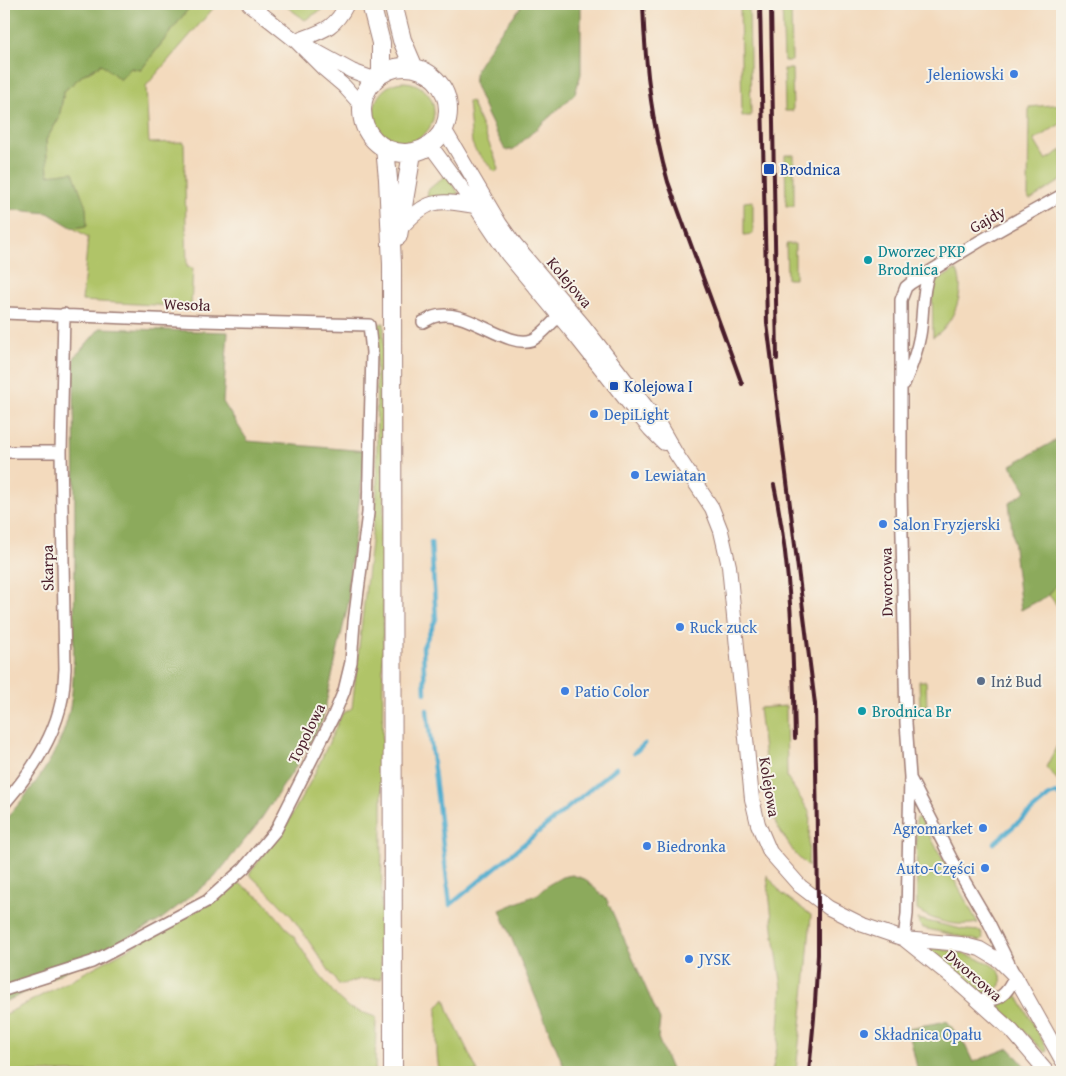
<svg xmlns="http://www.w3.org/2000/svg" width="1066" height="1076" viewBox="0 0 1066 1076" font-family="'Gentium Book Plus',serif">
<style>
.green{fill:#b0c468;stroke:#7d724a}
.forest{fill:#8caa5c;stroke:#6b6444}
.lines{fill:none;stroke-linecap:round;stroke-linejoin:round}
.stream{stroke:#4eabcd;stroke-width:4.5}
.minor-casing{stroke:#9e7c74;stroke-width:14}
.tertiary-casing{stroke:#9e7c74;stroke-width:16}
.primary-casing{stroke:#9e7c74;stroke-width:20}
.minor{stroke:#fff;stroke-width:11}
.tertiary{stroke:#fff;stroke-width:14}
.primary{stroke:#fff;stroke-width:18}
.rail{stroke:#4a1f2b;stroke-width:4}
.shop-dot{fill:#3f7fe0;stroke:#f7f3e8;stroke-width:2}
.transit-dot{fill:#1a4fb4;stroke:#f7f3e8;stroke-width:2}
.culture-dot{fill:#0f9aa8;stroke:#f7f3e8;stroke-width:2}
.service-dot{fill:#5c6f8a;stroke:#f7f3e8;stroke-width:2}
.labels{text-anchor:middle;stroke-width:4;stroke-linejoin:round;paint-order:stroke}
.shop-label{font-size:16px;fill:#366cbe;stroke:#f7f3e8;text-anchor:start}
.transit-label{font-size:16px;fill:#164399;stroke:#f7f3e8;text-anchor:start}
.street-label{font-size:16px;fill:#4a1f2b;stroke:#f7f3e8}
.culture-label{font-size:16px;fill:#0d838f;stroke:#f7f3e8;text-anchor:start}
.service-label{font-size:16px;fill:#4e5e75;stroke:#f7f3e8;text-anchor:start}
</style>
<rect width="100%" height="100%" fill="#f7f3e8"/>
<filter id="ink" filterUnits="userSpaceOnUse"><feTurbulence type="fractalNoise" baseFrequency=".02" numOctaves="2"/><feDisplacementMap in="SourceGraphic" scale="10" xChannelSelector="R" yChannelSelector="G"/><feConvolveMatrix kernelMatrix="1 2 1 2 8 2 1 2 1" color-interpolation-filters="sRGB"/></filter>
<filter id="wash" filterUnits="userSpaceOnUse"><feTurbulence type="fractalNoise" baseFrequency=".0096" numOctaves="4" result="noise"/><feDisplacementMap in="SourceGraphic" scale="20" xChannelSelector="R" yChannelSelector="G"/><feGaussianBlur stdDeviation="1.12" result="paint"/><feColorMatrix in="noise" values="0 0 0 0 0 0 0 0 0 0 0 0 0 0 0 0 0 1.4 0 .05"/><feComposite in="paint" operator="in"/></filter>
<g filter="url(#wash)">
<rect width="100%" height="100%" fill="#f3dabd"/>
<path class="green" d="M192,4h25l-71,82 3,57 35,-1 3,125 6,1 -2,39 -109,-6 6,-64 -15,-9 13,-2 -38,-50 -2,-36 13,-22 5,-27 20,-17 18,-10 39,6z
M283,4h46l-6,5 -18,11z
M740,4h9l2,112h-9z
M782,4h9l1,57h-8z
M784,69h8l1,42h-8z
M374 112a30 30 0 1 1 60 0a30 30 0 1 1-60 0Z
M471,101l25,59 2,10 -3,2 -20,-22 -3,-7 -4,-41z
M1062,104v19l-28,17 12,20 16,-10v30l-32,20 -2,-3 1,-90z
M785,155h9v51h-8z
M447,174l12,20 -32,6 1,-10z
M753,201v33l-9,1v-33z
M786,244h9v35h-8z
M955,270l2,1c10,20 -5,56 -24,66l-1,-49 7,-8z
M384,323l-1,137 1,38 -3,481h-20l-16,5 -6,1 -47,-68 -17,-18 -26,-25 38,-50 27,-49 28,-61 10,-6 25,-218 -1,-165z
M1062,576v36l-13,-17z
M919,681h7l1,26h-7z
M786,706l1,71 23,36 -2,54 -13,-13 -19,-30 -7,-30 -10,-86z
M1062,736v49l-16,-18z
M917,818h3l58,105c-21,4 -43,-1 -61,-13l-1,-89z
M767,875l14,18 30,22 -5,61 -10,96h-24l6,-29 4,-56 -8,-51z
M239,883l24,17 31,37 20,31 23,29 12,11 27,9 -1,55h-371v-57l69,-36 53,-29 88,-49z
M918,919l48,11 15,1 2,7 -3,3 -57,-13 -4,-4z
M930,948c16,1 62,10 70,25 2,4 1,8 1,12 -6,7 -12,11 -21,6l-51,-41z
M1015,993h1l31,56 -1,3h-2l-45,-46 8,-5z
M445,998l4,14 29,60h-39l-2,-18v-46z"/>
<path class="forest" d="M4,4h188l-51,66 -10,-2 -11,12 -18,-16 -18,10 -20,17 -5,27 -13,22 2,35 25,-3 13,35 1,19 -14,2 -25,-15 -44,-4z
M523,4h58v70l-6,20 -62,56h-8l-17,-34 -14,-33 2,-14 20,-31z
M100,328l128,4 -5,70 25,39 118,10 -18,133 1,16 -27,121 -27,47 -38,57 -43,53 -55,43 -141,75 -14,6v-181c24,-27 46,-54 59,-88 13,-34 10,-73 11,-109 2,-89 0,-178 0,-266z
M1062,437v139l-13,19 -28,15 -12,-107 17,-12 -15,-26z
M572,875l13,4 22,21 53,120 -2,18 14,34h-106l-66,-162 38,-16 10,-9 14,-8z
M947,1021l18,24 8,17 36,-14 21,24h-112l-10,-44z"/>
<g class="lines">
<path class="stream" d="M425,693l-2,-46 13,-28 -5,-77
M427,710l23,195
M634,753l11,-9
M994,843l55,-47 7,-3 6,6
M450,905l166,-137"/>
</g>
</g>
<g filter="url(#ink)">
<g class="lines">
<defs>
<path id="minor" d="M4,313l199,8 166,4 3,27 -4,161 -14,109 -3,40 -7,29 -11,26 -57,113 -32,38 -37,33 -115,61 -88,28
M423,322c3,-1 7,-4 10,-5 31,-12 72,32 99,23 9,-4 24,-21 31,-29
M904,384c7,-16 13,-32 16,-49 4,-23 1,-40 9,-63
M4,452h57
M911,780l40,78 38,65 26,53c-8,19 -17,27 -38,23
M4,804c24,-28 49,-63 57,-101 3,-11 3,-23 4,-34l-4,-217 3,-138
M904,939l3,-25 3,-137 -4,-54 -5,-234v-189l5,-13 5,-4 69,-42 82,-46"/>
<path id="tertiary" d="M249,4l47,37 28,28 20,17 18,20
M296,41c26,-10 38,-11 51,-37
M308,47l44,24 22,8
M444,129l56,95 15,21 68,80 74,96 19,33 36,54 9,23 8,35 23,233 6,25 12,28 30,34 29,22 34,17 41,14 57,5 19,5 20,12 15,15 47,84
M430,145l45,61 33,49 65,78 53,67 24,29 14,14
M400,229c27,-30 36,-30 75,-23
M904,939l50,40 58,52 35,41"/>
<path id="primary" d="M371,4l10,39v31
M393,4l9,36 12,28
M362 110a43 43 0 1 1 86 0a43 43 0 1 1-86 0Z
M385,148l3,31 4,85 1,808
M398,236l14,-83"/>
</defs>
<use href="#minor" class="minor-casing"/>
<use href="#tertiary" class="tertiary-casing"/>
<use href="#primary" class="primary-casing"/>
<use href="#minor" class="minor"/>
<use href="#tertiary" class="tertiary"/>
<use href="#primary" class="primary"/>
<path class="rail" d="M643,4c2,61 8,119 25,178l74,202
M760,4l7,319 48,381 3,196v55l-4,63 -5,54
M771,4l6,355
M774,485c18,85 19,167 21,253"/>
</g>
</g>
<g class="shop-dot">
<circle cx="1014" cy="74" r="5"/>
<circle cx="594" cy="414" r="5"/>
<circle cx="635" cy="475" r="5"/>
<circle cx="883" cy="524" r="5"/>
<circle cx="680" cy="627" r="5"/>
<circle cx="565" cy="691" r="5"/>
<circle cx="983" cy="828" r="5"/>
<circle cx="647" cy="846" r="5"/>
<circle cx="985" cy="868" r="5"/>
<circle cx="689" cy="959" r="5"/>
<circle cx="864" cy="1034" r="5"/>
</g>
<g class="transit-dot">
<rect x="763" y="163" width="12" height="12" rx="2.5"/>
<rect x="609" y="381" width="10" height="10" rx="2.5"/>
</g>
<g class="culture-dot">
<circle cx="868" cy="260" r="5"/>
<circle cx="862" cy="711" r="5"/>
</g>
<circle class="service-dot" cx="981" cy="681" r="5"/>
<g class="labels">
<g class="shop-label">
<text x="1004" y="80" text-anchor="end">Jeleniowski</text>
<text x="604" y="420">DepiLight</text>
<text x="645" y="481">Lewiatan</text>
<text x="893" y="530">Salon Fryzjerski</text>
<text x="690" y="633">Ruck zuck</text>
<text x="575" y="697">Patio Color</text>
<text x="973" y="834" text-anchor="end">Agromarket</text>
<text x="657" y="852">Biedronka</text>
<text x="975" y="874" text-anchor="end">Auto-Części</text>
<text x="699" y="965">JYSK</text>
<text x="874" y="1040">Składnica Opału</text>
</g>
<g class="transit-label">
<text x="780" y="175">Brodnica</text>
<text x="624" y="392">Kolejowa I</text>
</g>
<g class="street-label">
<text transform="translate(987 219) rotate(-29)" y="6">Gajdy</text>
<text transform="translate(570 282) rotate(50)" y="6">Kolejowa</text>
<text transform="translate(187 304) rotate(2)" y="6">Wesoła</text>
<text transform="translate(47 568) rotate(-91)" y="6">Skarpa</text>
<text transform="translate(886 582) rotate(-91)" y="6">Dworcowa</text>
<text transform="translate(306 733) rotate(-64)" y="6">Topolowa</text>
<text transform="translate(770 787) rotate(81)" y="6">Kolejowa</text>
<text transform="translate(974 975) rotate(41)" y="6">Dworcowa</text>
</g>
<g class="culture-label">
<text x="878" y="257">Dworzec PKP<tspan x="878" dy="18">Brodnica</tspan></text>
<text x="872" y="717">Brodnica Br</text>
</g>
<g class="service-label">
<text x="991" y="687">Inż Bud</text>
</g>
</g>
<rect width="1066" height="1076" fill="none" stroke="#f7f3e8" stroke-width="20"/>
</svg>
